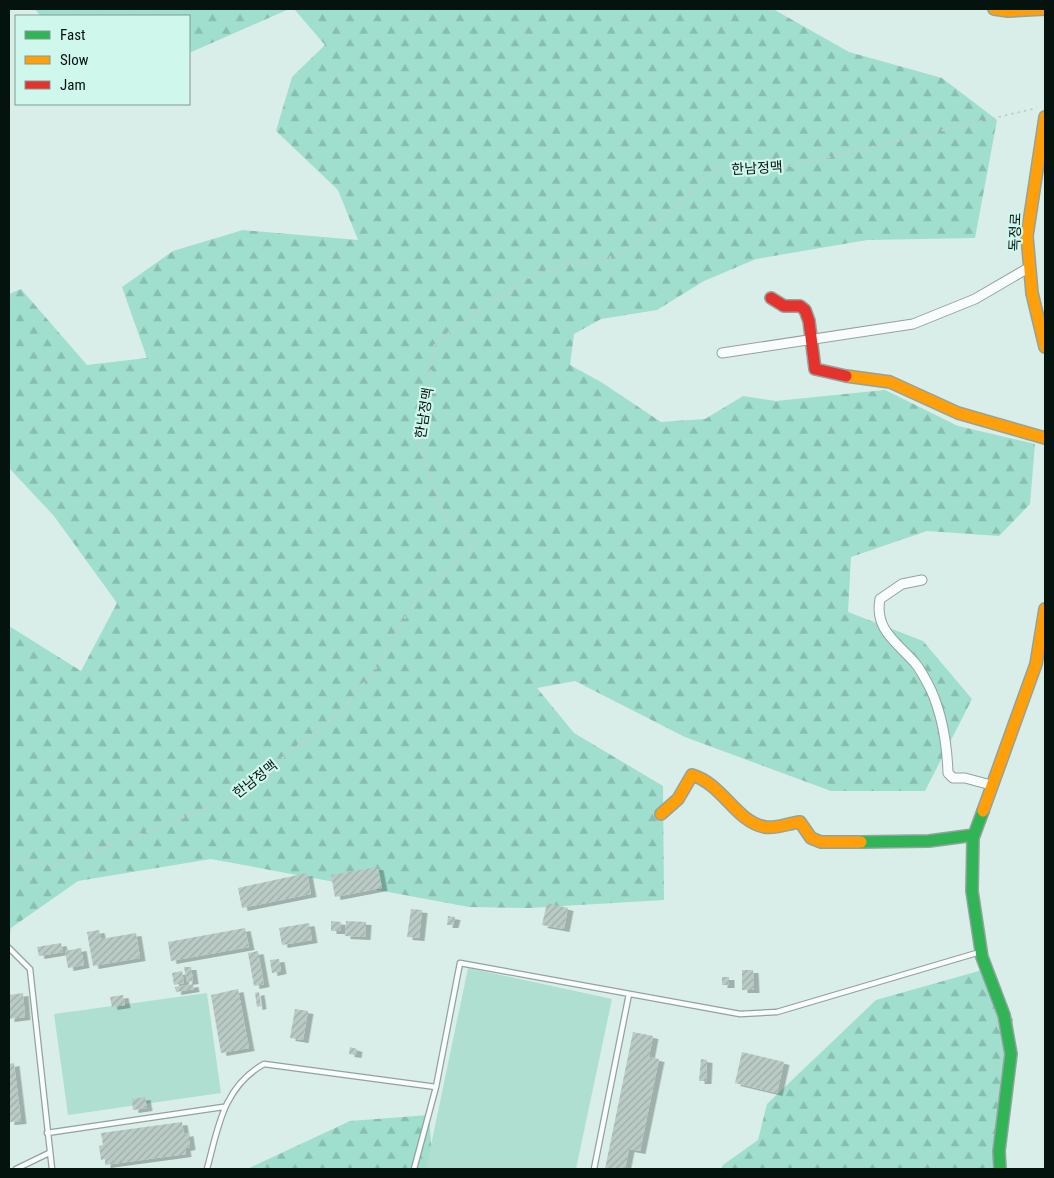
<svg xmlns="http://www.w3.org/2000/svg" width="1054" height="1178" viewBox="0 0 1054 1178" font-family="'Roboto Condensed','Noto Sans KR',sans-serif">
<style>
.forest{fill:url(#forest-firs)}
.park{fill:#afdfd1}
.building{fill:url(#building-hatch);filter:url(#shadow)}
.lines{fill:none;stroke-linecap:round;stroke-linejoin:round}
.lane-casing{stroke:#92a39e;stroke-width:7}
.street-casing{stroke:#92a39e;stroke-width:11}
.fast-casing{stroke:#92a39e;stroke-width:14}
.slow-casing{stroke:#92a39e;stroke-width:14}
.jam-casing{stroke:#92a39e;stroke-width:14}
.path{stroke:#c7cecc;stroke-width:2;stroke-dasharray:2.5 4;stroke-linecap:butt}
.lane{stroke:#f9fcfc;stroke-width:4.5}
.street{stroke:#f9fcfc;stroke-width:9}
.fast{stroke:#30b455;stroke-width:11}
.slow{stroke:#ff9f0a;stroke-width:11}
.jam{stroke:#e5322d;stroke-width:11}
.labels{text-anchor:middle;stroke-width:4.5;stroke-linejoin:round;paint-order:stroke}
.street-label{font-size:14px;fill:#05130f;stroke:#d0f7ec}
</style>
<defs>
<pattern id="forest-firs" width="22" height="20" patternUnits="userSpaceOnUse" patternTransform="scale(1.25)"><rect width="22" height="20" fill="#a0dece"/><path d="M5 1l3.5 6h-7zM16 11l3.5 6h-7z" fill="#88beb0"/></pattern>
<pattern id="building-hatch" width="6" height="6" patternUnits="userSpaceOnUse" patternTransform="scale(1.25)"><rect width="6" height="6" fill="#bacac5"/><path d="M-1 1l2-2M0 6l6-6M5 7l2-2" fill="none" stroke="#9eada8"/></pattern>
<filter id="shadow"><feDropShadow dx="5.5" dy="3" stdDeviation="0" flood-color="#0004"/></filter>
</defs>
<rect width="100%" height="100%" fill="#d9eee8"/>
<path class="forest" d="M35,9h254l-100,44v-37h-149z
M294,9h479l76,43 93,26 55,42 -22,118 -108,2 -111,19 -52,22 -47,29 -56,9 -27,15 -4,31 31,17 60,40 44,-3 38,-23 33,5 109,-11 73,36 77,18 -5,60 -31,32 -72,-5 -76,26 -3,55 75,29 49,58 -47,92h-94l-146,-54 -110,-56 -38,7 37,45 89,53 1,114 -135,8 -60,-1 -258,-48 -133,22 -67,47 -2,10v-312l72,45 36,-68 -63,-87 -45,-48v-174l12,-5 66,76 60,-7 -25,-71 51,-36 70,-21 115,10 -20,-50 -62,-59 16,-54 33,-32z
M986,969l27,51 -18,128 1,21h-275l2,-4 35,-25 9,-36 109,-104z
M429,1115l4,54h-186l103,-48z"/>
<path class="park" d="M468,968l144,31 -36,170h-150z
M207,993l14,100 -153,22 -14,-101z"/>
<path class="building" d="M378,867l4,21 -47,9 -4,-22z
M307,873l4,21 -69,14 -4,-20z
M547,903l21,5 -4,21 -22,-4z
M411,909l11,1 -3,28 -12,-1z
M448,916l7,1 -2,8h-6z
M331,921l10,1 -1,9h-9z
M346,921l20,1 -1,15 -20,-1z
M309,923l3,17 -30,5 -3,-17z
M245,928l4,19 -78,14 -3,-19z
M99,930l2,9 35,-6 4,25 -47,8 -6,-34z
M61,943l2,9 -24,4 -2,-9z
M81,948l3,17 -16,3 -3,-17z
M258,951l6,33 -10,2 -6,-33z
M279,959l2,12 -9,2 -2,-13z
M184,967h7l2,14 -6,1z
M742,970h11l1,20h-12z
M182,971l2,12 -10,2 -2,-12z
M722,977h7v8h-7z
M193,984l1,5 -18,3 -1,-5z
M238,989l11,59 -28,5 -10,-58z
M259,992l2,14 -4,1 -2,-14z
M23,993l2,24 -16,2v-24z
M123,995l2,10 -13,2 -2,-10z
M295,1009l13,2 -5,29 -13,-2z
M633,1032l20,4 -4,21 10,2 -19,92 -11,-2 -4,20h-20z
M350,1047l7,2 -1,6 -7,-1z
M742,1052l42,10 -7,31 -42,-10z
M701,1059l6,1 -1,21h-7z
M14,1063l7,58 -12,1v-58z
M145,1097l2,11 -14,2 -1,-11z
M182,1122l2,12 4,-1 2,14 -5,1 1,6 -81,11v-6l-4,1 -2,-14 4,-1 -2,-12z"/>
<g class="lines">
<defs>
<path id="lane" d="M9,948l21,21 22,200
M47,1133l176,-26
M16,1169l33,-16
M207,1169c11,-41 16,-82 57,-105l172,23
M414,1169l22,-82 24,-124 280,51 37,-2 203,-60
M594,1169l35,-175"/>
<path id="street" d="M722,353l191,-29 62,-25 55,-32
M922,580l-20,4 -22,15c-6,31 18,44 35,64 6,7 12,19 16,27 12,27 16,54 17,83l5,5h12l26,7"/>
<path id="fast" d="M983,811l-10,27 -1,53 10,66 22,58 7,39 -12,97 1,18
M861,842l68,-1 45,-6"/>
<path id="slow" d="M994,9l14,2 37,-2
M1045,117l-18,119 5,57 13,54
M846,376l44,6 68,31 87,25
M983,811l53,-147 9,-55
M661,814l17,-15 14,-24c31,9 44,47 73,52 11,2 24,-4 35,-5l11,16 10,4h40"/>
<path id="jam" d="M771,298l13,8h16l5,4 4,11 6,48 31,7"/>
</defs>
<use href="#lane" class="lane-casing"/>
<use href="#street" class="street-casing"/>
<use href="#fast" class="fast-casing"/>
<use href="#slow" class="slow-casing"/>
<use href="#jam" class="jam-casing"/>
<path class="path" d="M9,859l42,6 81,-27 99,-40 109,-85 36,-45 38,-66 64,-61 -33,-23 -26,-72 16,-104 100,-69 87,-18 92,-85 73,-3 250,-59"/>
<use href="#lane" class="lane"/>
<use href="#street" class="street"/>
<use href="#fast" class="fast"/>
<use href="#slow" class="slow"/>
<use href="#jam" class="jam"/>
</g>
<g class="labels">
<g class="street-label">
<text transform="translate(757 168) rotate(-3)" y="5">한남정맥</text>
<text transform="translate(1015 232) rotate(-88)" y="5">독정로</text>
<text transform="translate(424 413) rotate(-81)" y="5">한남정맥</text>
<text transform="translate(255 779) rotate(-38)" y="5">한남정맥</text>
</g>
</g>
<rect width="1054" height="1178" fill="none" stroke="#05130f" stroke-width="20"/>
<rect x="15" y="15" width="175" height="90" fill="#d0f7ec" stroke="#7f9c94"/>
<rect x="25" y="31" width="25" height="8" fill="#30b455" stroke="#7f9c94"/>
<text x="60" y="40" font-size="15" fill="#05130f">Fast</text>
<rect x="25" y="56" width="25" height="8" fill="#ff9f0a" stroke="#7f9c94"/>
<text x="60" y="65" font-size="15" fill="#05130f">Slow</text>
<rect x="25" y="81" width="25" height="8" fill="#e5322d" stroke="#7f9c94"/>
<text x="60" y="90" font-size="15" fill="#05130f">Jam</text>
</svg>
